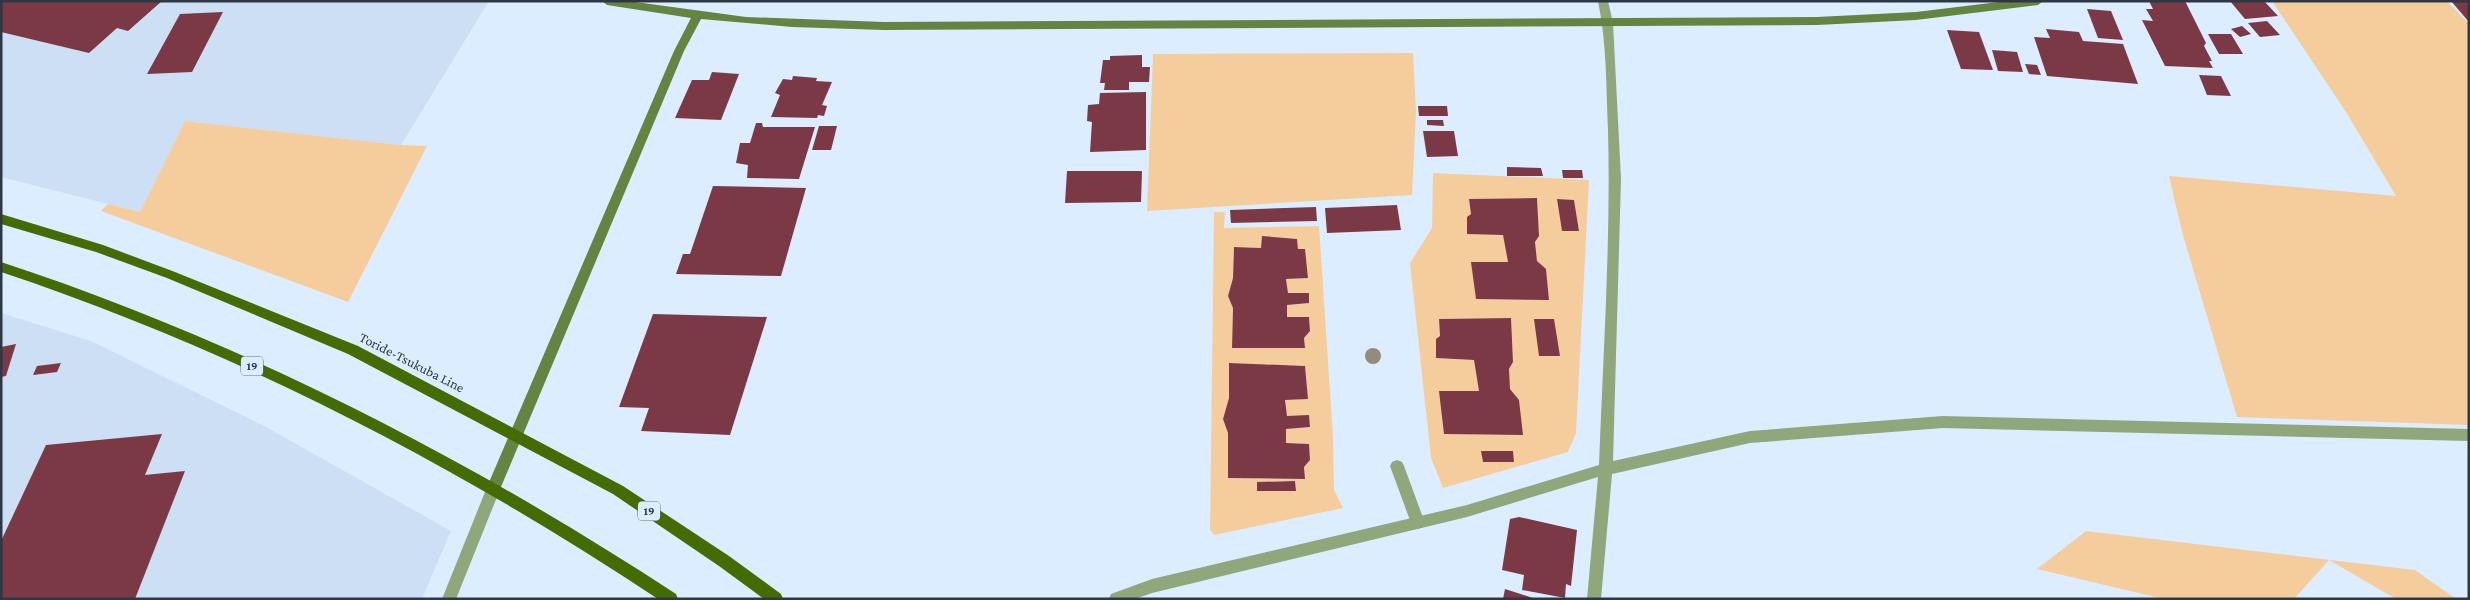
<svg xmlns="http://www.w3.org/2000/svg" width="2470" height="600" viewBox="0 0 2470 600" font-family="'Crimson Pro',serif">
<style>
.built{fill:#ccdff4}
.green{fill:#f5cd9d;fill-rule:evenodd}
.building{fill:#7b3945}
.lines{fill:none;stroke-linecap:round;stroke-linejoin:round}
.lane{fill:#8fa77a;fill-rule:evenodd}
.street{fill:#8fa77a;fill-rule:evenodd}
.secondary{fill:#638541;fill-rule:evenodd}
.primary{fill:#446c04;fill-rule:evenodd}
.tree{fill:#948b7a}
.labels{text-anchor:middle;stroke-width:5;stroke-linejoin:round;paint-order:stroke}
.shield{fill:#dcedff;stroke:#626e7c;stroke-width:1}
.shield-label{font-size:12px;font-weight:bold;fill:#2d3844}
.street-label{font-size:14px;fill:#2d3844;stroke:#dcedff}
</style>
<rect width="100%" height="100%" fill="#dcedff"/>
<path class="built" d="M1,1h488l-88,144 -216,-24 -45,91 -139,-35z
M1,313l90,28 175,86 185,104 -29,68h-421z"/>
<path class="green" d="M2272,1h175l22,23v401l-232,-8 -55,-185 -13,-56 227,20 -50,-84z
M1413,53l3,59 -4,83 -265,16 6,-157z
M185,121l216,24 26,1 -79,156 -247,-91 7,-7 32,8z
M1433,173l156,7 -13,253 -8,19 -125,36 -12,-30 -21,-195 22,-35zM1537,198l2,38 -4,6 2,19 9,8 3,31 -73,-1 -4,-37h36l-5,-27 -36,-2v-16l4,-3 -2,-15zM1557,199l17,1 5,31h-17zM1511,318l2,44 -4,7 1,20 9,11 3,35 -78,-1 -4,-43h39l-5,-31 -38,-2v-19l4,-3 -1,-17zM1482,451h31l1,11h-31z
M1214,212h11l-1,16 95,-2 14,211 1,53 9,18 -129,27 -4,-5zM1262,236l35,3 1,10 7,1 3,28 -22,1 2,14h21v10l-22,2v12l22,1 1,13 -6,7 1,10h-73l1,-40 -5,-12 5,-18 1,-31 27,1zM1229,363l76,3 3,33 -23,1 2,16h22l1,11 -24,2v14l23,1 1,16 -6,7 1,12 -77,-1v-45l-5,-14 6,-21zM1295,481l1,10h-39l1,-9z
M2086,531l329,39 41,29h-60l-67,-39 -35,39h-130l-127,-30z"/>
<path class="building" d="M1,1h161l-34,30 -11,-3 -28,25 -88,-21z
M2149,1h36l21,42 -2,3 8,15h-3l4,7 -48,-2 -23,-46 11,1 -7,-12h7z
M2230,1h34l14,15 -33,3z
M2451,1h18v21z
M2087,9l24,2 12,29 -25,-2z
M223,12l-31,60 -45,2 33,-60z
M2267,21l13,14 -20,2 -12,-14z
M2242,26l9,8 -11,3 -9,-8z
M2046,29l33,3 4,9 40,3 15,40 -91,-8 -13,-39 16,1z
M1947,30l32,2 14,38 -32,-1z
M2208,34h23l12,20h-24z
M1992,50l25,2 6,20 -25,-1z
M1142,55v12h8l-1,15h-20v8h-25l1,-7h-5l3,-23h7v-4z
M2025,64l12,1 4,10 -12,-1z
M712,72l27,2 -18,46 -46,-2 17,-38h17z
M2199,75l22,1 10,20 -24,-1z
M793,76l24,2 -1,3 16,1 -10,23 5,1 -3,10 -6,-1 -1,3 -46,-1 9,-22 -5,-2 8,-14 9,1z
M1146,92v58l-56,2 2,-30 -5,-1 1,-16 11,-1 1,-11z
M1418,106h29l1,10h-29z
M1427,120h16l1,6 -17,-1z
M756,123h6l1,4h52l-16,52 -52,-1 1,-13 -12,-2 4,-20h10z
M819,126h18l-6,24h-19z
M1423,131h31l4,25 -31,1z
M1507,167l34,1 2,8h-36z
M1562,170h20l1,8h-20z
M1067,171h75l-1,31 -76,1z
M713,186l93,2 -25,88 -105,-2 7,-20h7z
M1537,198l2,38 -4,6 2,19 9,8 3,31 -73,-1 -5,-37h37l-5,-27 -36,-1v-17l4,-3 -2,-15z
M1557,199l17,1 5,31h-17z
M1397,205l4,25 -74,3 -2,-25z
M1316,207l1,14 -86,2 -1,-13z
M1262,236l35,3 1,10h7l3,29 -22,1 2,14h21v10l-22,2v12h22l1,14 -6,7 1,10h-73l1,-40 -5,-12 5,-18 1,-31 27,1z
M653,314l114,3 -37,118 -89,-4 8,-23 -30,-1z
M1511,318l2,44 -4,7 1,20 9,11 4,35 -79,-1 -5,-43h40l-5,-31 -38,-2v-19l4,-3 -1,-17z
M1534,319h20l6,37h-21z
M16,344l-10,32 -5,1v-30z
M61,363l-4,9 -24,3 4,-9z
M1229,363l76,3 3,33 -23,1 2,16 22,-1 1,12 -24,2v14l23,1 1,16 -6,7 1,12 -77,-1v-45l-5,-14 6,-21z
M162,434l-17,41 40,-4 -50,128h-134v-58l45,-96z
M1481,451h32l1,11h-31z
M1295,481l1,10h-39v-9z
M1519,517l58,13 -6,56 -5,-2 -1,14 -43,-8 2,-15 -22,-5 8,-51z
M1505,589l28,9v1h-30z"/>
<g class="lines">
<path class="lane" d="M1397,460l5,2 2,4 21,57 -2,4 -5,2 -5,-2 -2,-4 -21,-57 2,-4z"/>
<path class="street" d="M1598,1h10l5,22 8,156 -8,282 137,-30 193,-15 526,13v12l-526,-13 -193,15 -138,31 -11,125h-14l11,-122 -131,40 -315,76 -17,6h-26l2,-5 41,-15 315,-74 132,-40c4,-111 12,-224 9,-335 -2,-43 -1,-86 -10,-129z
M494,481l5,2 2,4 -45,112h-14l45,-112 2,-4z"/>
<path class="secondary" d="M602,1h26l118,16 138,5 933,-5 99,-5 91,-11h36l-5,4 -122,15 -99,5 -933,5 -92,-3 -91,-8 -17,32 -183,436 -2,4 -5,2 -5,-2 -2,-4 187,-436 17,-33 -84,-13z"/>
<path class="primary" d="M1,214l102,31 72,27 183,74 265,140 106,70 52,38 2,5h-19l-45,-33 -106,-72 -265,-140 -181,-76 -71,-26 -95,-28z
M1,262c240,79 464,194 675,332l2,5h-20c-205,-136 -423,-249 -657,-327z"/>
</g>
<circle class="tree" cx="1373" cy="356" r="8"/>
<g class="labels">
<g class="shield">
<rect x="241" y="356.5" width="22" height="19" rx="4"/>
<rect x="638" y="501.5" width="22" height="19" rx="4"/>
</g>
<g class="shield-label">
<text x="252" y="370">19</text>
<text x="649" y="515">19</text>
</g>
<g class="street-label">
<text transform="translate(412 362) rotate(27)" y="5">Toride-Tsukuba Line</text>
</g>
</g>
<rect width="2470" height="600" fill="none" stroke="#2d3844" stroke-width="5"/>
</svg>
